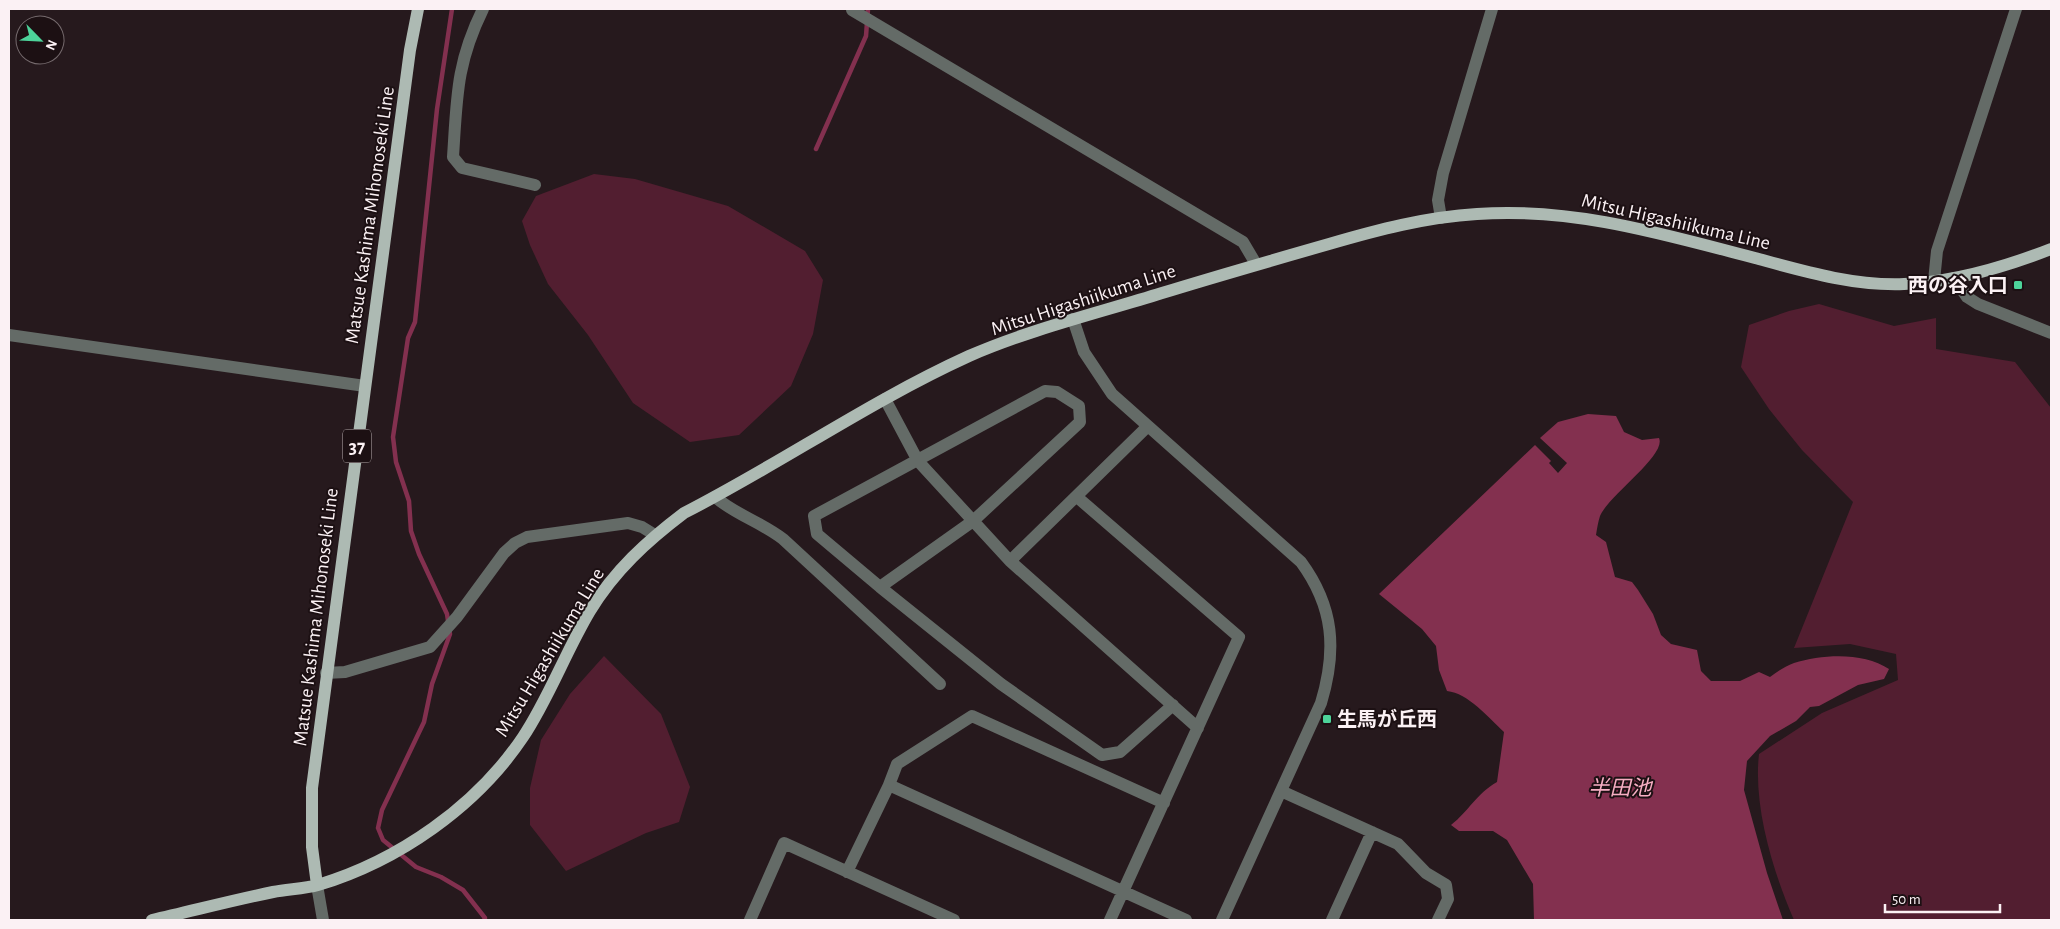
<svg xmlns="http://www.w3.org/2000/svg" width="2060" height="929" viewBox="0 0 2060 929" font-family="'Alegreya Sans','Noto Sans JP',sans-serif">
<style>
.green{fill:#521e30}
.water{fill:#83304f}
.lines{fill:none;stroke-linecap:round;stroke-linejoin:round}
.stream{stroke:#83304f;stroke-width:4.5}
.minor{stroke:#646b67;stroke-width:12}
.major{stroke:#adbab3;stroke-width:12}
.poi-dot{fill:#4dd39a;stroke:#1c1013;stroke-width:2}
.labels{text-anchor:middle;stroke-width:4;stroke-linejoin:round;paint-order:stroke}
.shield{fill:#1c1013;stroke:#b8aeb0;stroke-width:1}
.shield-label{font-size:19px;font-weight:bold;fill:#fbf1f4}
.street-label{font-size:20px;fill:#fbf1f4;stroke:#1c1013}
.poi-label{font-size:20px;font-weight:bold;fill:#fbf1f4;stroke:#1c1013;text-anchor:end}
.water-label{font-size:21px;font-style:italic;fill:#f7aec3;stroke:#1c1013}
</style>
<rect width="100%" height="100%" fill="#26191d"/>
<path class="green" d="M594,174l41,5 93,27 77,45 18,29 -10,54 -22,52 -52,49 -49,7 -57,-39 -45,-68 -40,-51 -18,-39 -8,-24 14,-25z
M1819,304l75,22 42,-8v31l79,13 36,46v512h-257c-21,-48 -41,-114 -35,-166l63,-41 76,-33 -2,-26 -46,-10 -56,4 59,-146 -51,-52 -33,-41 -28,-42 8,-42 40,-14z
M604,656l57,58 29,73 -11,35 -33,11 -80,38 -36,-46v-37l11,-48 29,-46z"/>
<path class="water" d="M1588,414l28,2 8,16 18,8 17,-2c8,17 -51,58 -59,78 -2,6 -3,13 -4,19l10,7 9,35 17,5 6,8 15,24 8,21 10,9 26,6 4,21 10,10h29l19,-9 11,5c7,-5 15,-11 24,-14 29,-9 70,-11 95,6l-5,10 -26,6 -39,21 -9,1 -14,14 -26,15 -23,25 -3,29 23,83 16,47h-249l-1,-36 -26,-44 -14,-9h-34l-8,-6c18,-14 25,-31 46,-43l7,-50c-15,-14 -36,-39 -57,-41l-8,-21 -3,-24 -14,-17 -43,-35 156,-149 16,16 -2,2 9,10 9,-10 -27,-25 18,-16z"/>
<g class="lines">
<path class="stream" d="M452,9l-15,100 -22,213 -7,16 -15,99 3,25 13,39 2,30 8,23 28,60 3,20 -18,50 -8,38 -42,88 -4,18 5,12 33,27 25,10 22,13 22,28 -1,2
M816,149l50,-113 2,-27"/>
<path class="minor" d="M483,9c-27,55 -26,88 -30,148l9,11 73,17
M853,9l-1,1 391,232 13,22
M1441,218l-3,-18 5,-27 49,-164
M1954,278l13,19 11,7 73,29
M1934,281l3,-30 79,-242
M1073,319l11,33 28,42 189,168c33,45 36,88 20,141l-99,217
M9,335l356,51
M885,399l33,62 92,100 188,167
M715,497c21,18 46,25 68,42l157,145
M1077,497l162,140 -129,283
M1010,561l138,-135
M880,587l93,-66 107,-99 -1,-16 -22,-14 -12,-1 -231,125 3,18 63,53 121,97 101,71 18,-3 53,-47
M326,673l19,-1 85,-25 27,-30 47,-64 11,-10 12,-6 101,-14 14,4 13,8
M889,785l8,-21 75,-48 192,87
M1281,791l117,53 28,29 20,12 2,14 -10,21
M847,872l42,-87 297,135
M317,885l6,35
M750,920l34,-77 170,77
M1332,920l40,-88"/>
<path class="major" d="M317,885l-5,-38v-59l98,-738 8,-41
M152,920c40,-9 81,-20 121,-28 15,-3 31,-3 45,-7 80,-24 158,-78 205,-148 25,-37 43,-86 67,-126 24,-40 57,-70 94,-98 96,-49 186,-112 285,-157 62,-27 129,-43 193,-63 55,-17 111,-33 167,-49 48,-14 97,-27 148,-30 96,-7 186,20 278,44 48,13 98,28 149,26 51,-2 101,-17 147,-35"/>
</g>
<g class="poi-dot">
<rect x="2013" y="280" width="10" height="10" rx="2.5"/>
<rect x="1322" y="714" width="10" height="10" rx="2.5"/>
</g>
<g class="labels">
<rect class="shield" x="343" y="429.5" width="28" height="33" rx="4"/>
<g class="shield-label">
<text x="357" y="453">37</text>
</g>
<g class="street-label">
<text transform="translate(369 215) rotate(-82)" y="7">Matsue Kashima Mihonoseki Line</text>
<text transform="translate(1676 221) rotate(13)" y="7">Mitsu Higashiikuma Line</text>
<text transform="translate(1083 299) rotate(-18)" y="7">Mitsu Higashiikuma Line</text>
<text transform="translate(315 617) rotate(-83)" y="7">Matsue Kashima Mihonoseki Line</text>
<text transform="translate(549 652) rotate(-59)" y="7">Mitsu Higashiikuma Line</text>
</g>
<g class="poi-label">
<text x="2008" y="292">西の谷入口</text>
<text x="1337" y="726" text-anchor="start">生馬が丘西</text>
</g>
<g class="water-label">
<text x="1620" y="795">半田池</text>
</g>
</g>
<rect width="2060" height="929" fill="none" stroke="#fbf1f4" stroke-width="20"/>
<g transform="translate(40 40) rotate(114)"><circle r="24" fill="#1c1013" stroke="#756a6d"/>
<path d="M0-4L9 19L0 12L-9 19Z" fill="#4dd39a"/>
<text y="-8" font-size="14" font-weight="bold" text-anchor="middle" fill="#fbf1f4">N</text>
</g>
<path d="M1885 904v8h115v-8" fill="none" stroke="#fbf1f4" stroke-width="2.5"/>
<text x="1892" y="904" font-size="15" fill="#fbf1f4" stroke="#1c1013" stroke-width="4" paint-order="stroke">50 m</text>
</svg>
